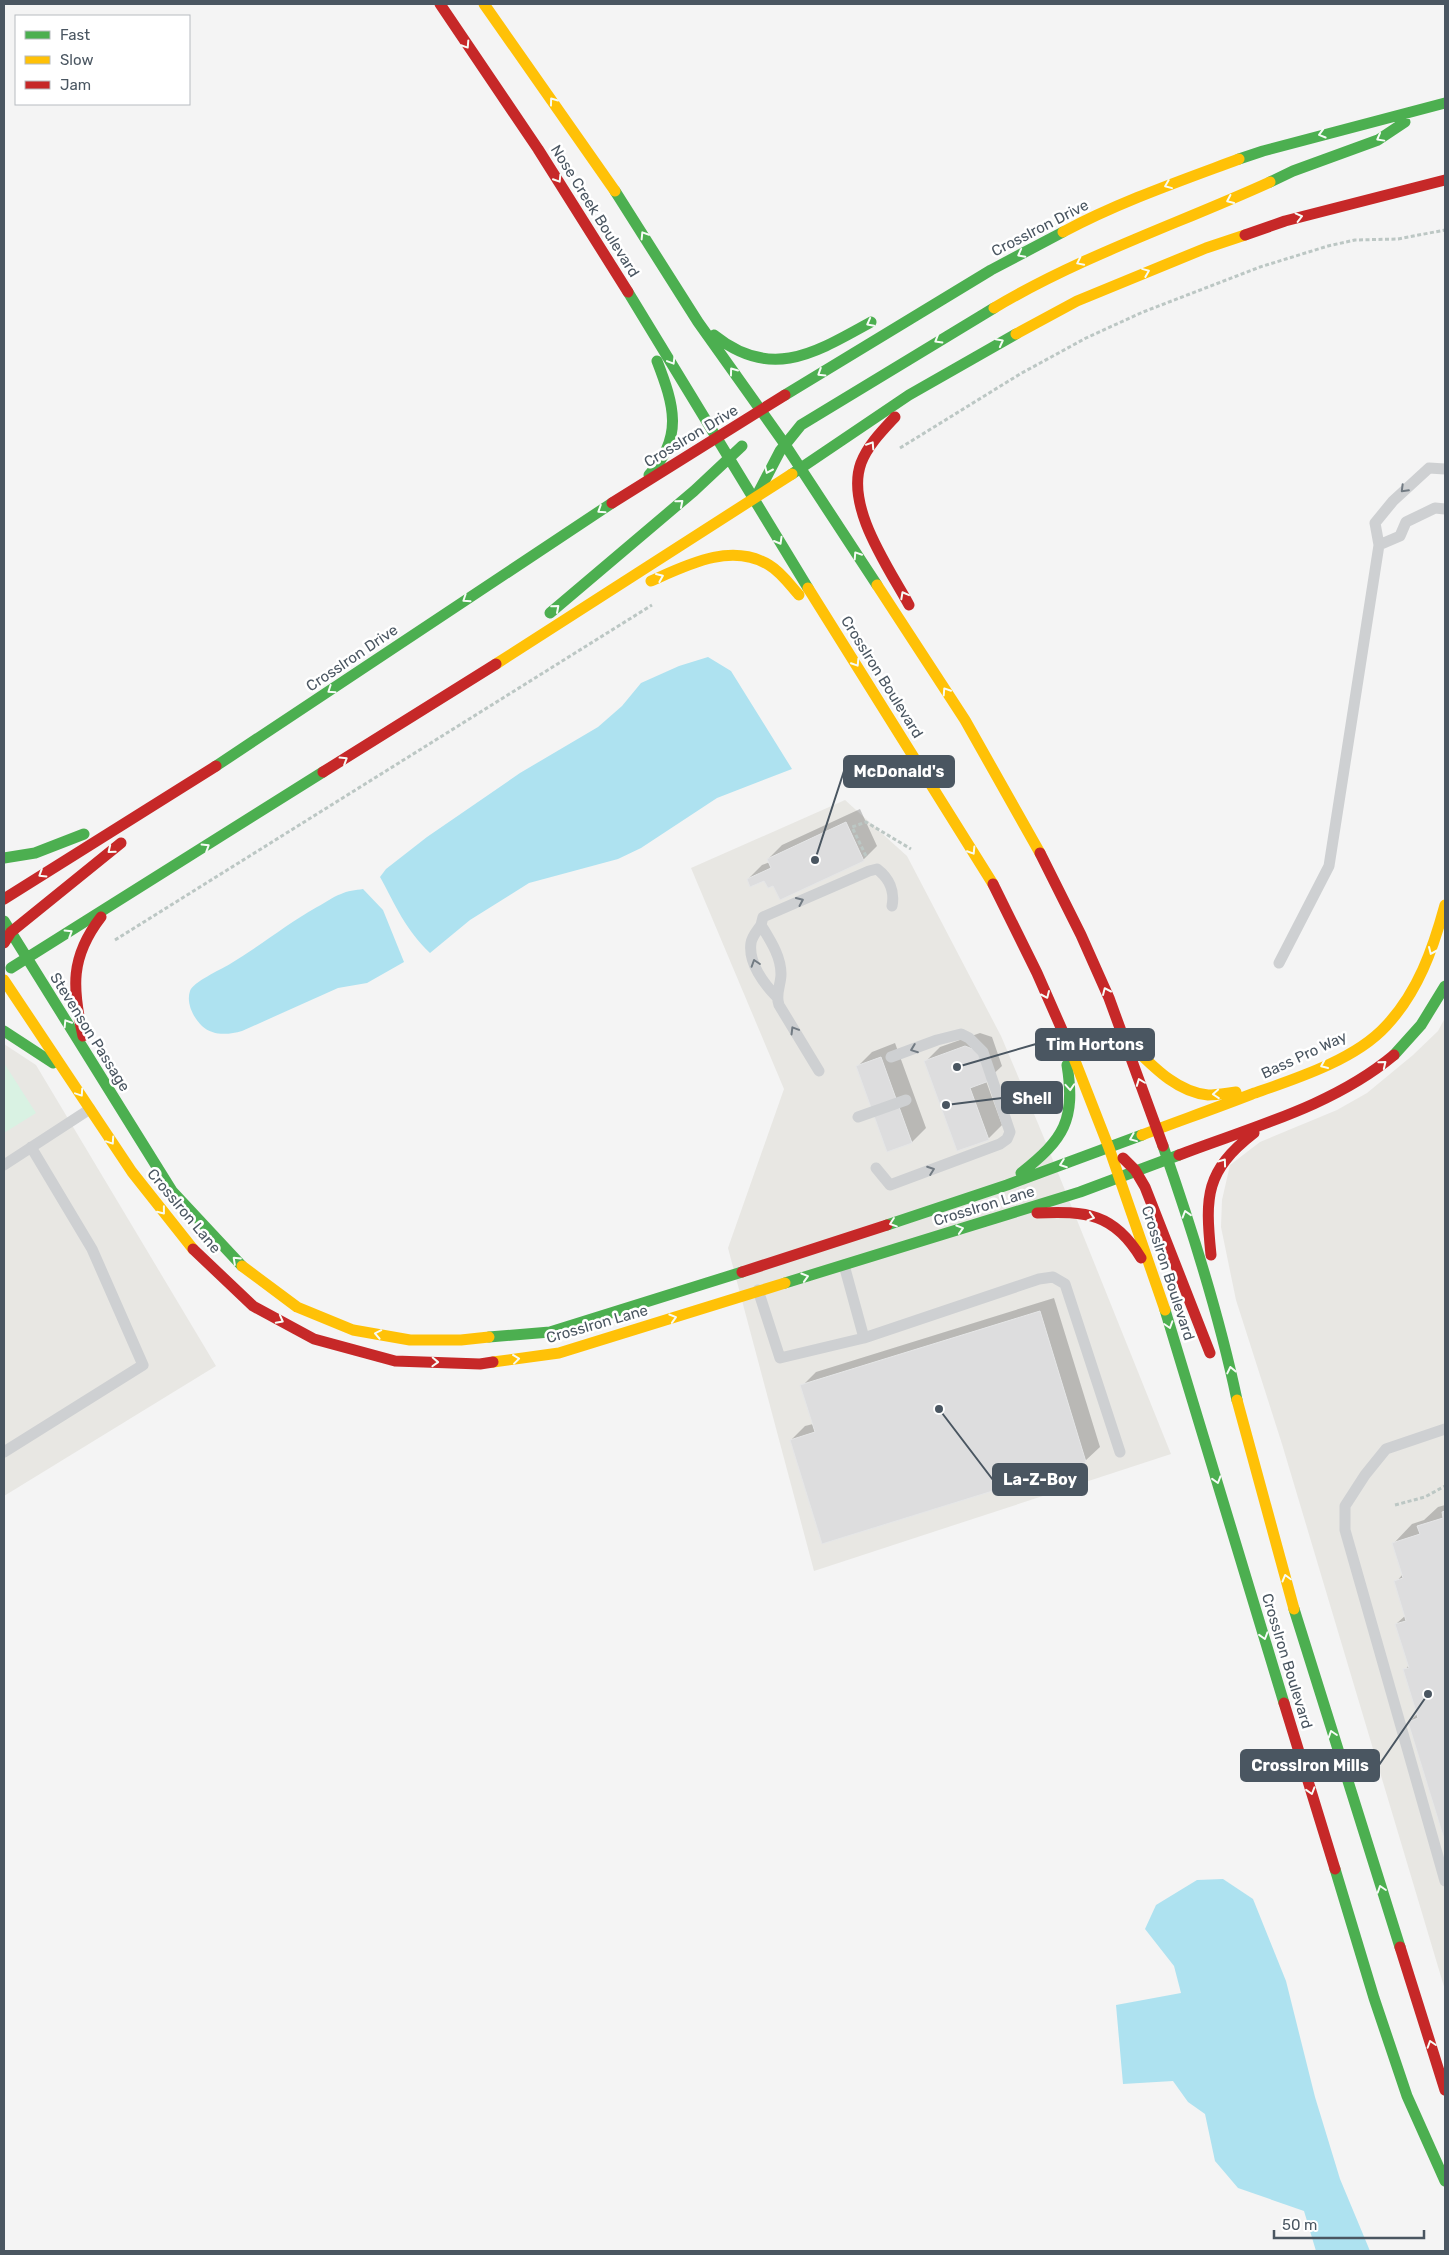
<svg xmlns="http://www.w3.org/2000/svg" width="1449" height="2255" viewBox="0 0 1449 2255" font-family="Rubik,sans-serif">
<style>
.commercial{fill:#e8e7e3}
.green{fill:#d9f2e3}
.water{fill:#aee2f0}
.shadow{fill:#0003}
.building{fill:#ddddde;stroke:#e5e6e7}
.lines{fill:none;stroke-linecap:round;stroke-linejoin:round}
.path{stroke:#bcc7c4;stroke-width:3;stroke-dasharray:4 2.5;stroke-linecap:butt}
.lane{stroke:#ced0d2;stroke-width:11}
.fast{stroke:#4caf50;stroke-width:11}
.slow{stroke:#ffc107;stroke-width:11}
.jam{stroke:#c62828;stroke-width:11}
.oneway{stroke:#f6fbf6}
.oneway2{stroke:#727b83}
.labels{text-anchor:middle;stroke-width:5;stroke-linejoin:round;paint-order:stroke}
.street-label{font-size:15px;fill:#4a5661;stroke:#fff}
.leader{fill:none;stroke:#4a5661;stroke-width:2}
.callout-dot{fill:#4a5661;stroke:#fff;stroke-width:2}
.callout{fill:#4a5661;stroke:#4a5661;stroke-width:2}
.callout-label{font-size:16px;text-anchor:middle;font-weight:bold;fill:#fff}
</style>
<rect width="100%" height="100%" fill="#f4f4f4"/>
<path class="commercial" d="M845,800l62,56 94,180 41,97 129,321 -357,117 -86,-323 56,-159 -93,-221z
M1445,1018v972l-163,-546 -46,-144 -15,-73 1,-27 8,-35 30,-23 77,-32 30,-17 46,-38 25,-24z
M4,1044l32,21 180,301 -212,130z"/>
<path class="green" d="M4,1063l32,50 -32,20z"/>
<path class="water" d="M708,657l23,14 61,98 -75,29 -76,50 -23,11 -89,24 -59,37 -40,33c-25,-24 -34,-47 -50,-76l6,-8 41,-32 93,-64 78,-46 24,-21 19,-23 38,-17z
M363,889l20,21 21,52 -37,21 -29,5 -96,43c-14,4 -29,5 -40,-5 -9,-9 -16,-23 -12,-35 3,-9 30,-21 40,-27 30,-18 57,-40 87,-57 8,-4 15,-10 24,-13 6,-3 15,-4 22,-5z
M1223,1879l30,20 33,82 29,116 25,82 30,72h-54l-12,-40 -66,-23 -23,-27 -10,-47 -17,-12 -15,-21 -50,3 -7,-79 65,-12 -7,-27 -29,-37 11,-24 41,-25z"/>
<path class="shadow" d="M860,809l17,37 -14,14 -89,24 -9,-5h-17l14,-14 8,-3 -2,-3 14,-14z
M980,1033l12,4 10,29 -16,15 16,44 -14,14 -62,-78 14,-14z
M895,1043l31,85 -14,14 -54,-76 14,-14z
M1054,1298l46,149 -15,14 -294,-21 14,-14 8,-2 -11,-38 14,-14z
M1445,1505v333l-36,-116 9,-9 -13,-43 4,-5 -13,-41 10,-9 -10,-33 7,-8 -9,-31 18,-19 12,-4 14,-13z"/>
<path class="building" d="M846,822l18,39 -84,39 -7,-14 -5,2 -4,-7 -14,6 -3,-8 24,-11 -4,-9z
M965,1046l13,5 11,30 -19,7 19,52 -32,11 -33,-90z
M881,1057l31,86 -25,9 -31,-86z
M1040,1311l46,151 -264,82 -32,-104 25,-8 -15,-47z
M1445,1511v331l-37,-120 10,-4 -15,-49 6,-1 -14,-44 11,-3 -12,-40 9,-3 -11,-35 28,-9 -3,-8 26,-8 -1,-6z"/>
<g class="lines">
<path class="path" d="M900,448l120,-74 66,-36 57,-26 117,-45 68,-21 27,-6 43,-1 47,-9
M866,856l-14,-29 14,-5 45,27
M115,940l537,-335
M1395,1505l30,-8 20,-11"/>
<path class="lane" d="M1445,469l-16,-1 -36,33 -18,22 4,22 21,-9 6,-14 29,-14 10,1
M761,925c-4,6 -9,11 -10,18 -3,20 13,41 26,54
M1279,963l50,-97 50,-321
M819,1071l-40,-66c-4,-11 2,-20 2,-31 0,-18 -11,-34 -20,-49l2,-8 106,-46 8,-2c12,9 18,22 15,37
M858,1117l48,-17
M4,1165l86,-56
M876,1168l14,17 110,-41 7,-5 3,-7 -27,-80 -14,-14 -8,-4 -24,6 -46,17
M844,1265l20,73
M758,1290l22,68 84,-20 175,-59 14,-2 12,7 55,168
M1445,1429l-59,20 -21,26 -20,31v24l100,351
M4,1452l139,-87 -51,-116 -61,-102"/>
<path class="fast" d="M1239,159l24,-8 182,-48
M1270,182l23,-11 85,-31 27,-18
M615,191l83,131 86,121 93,142
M628,292l180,296
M714,335c57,46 101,18 157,-13
M785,395l206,-125 72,-38
M792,474l117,-79 107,-61
M649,475c35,-38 25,-70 8,-114
M755,499l25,-48 21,-26 193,-117
M550,613l144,-122 48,-45
M216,766l396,-263
M4,858l31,-5 49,-19
M4,921l168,270 70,75
M11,968l312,-196
M4,1031l49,32
M1394,1055l27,-30 24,-39
M1163,1146c29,83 56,168 74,254
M1021,1173c43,-34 55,-53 46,-108
M887,1225l120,-40 135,-50
M785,1283l295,-91 99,-37
M1165,1310l119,393
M489,1337l61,-5 192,-60
M1294,1609l106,338
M1335,1869l39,129 33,98 38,85"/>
<path class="slow" d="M484,4l131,187
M1063,232c56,-30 117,-51 176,-73
M994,308c87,-52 184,-84 276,-126
M1016,334l61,-33 129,-53 39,-13
M651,581c36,-16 80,-39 118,-16 12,7 21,20 30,30
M877,585l88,135 75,133
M808,588l185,296
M496,664l296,-190
M4,980l128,192 61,77
M1127,1041c23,22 48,51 81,54 10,0 19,-2 28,-3
M1070,1048l39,100 56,162
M1142,1135c37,-14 74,-27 110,-41 43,-15 103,-34 134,-68 32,-34 47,-77 59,-121
M242,1266l55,41 56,23 57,10h51l28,-3
M493,1362l66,-9 226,-70
M1237,1400l57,209"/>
<path class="jam" d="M440,4l98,145 90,143
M1245,235l40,-14 160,-41
M895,417c-13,14 -27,28 -34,46 -16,44 28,105 48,142
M612,503l173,-108
M323,772l173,-108
M1040,853l41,82 28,63 54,148
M993,884l44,89 33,75
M4,899l212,-133
M4,943l7,-11 110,-89
M83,1036c-11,-48 -13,-79 18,-119
M1179,1155c73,-28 154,-49 215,-100
M1123,1158l12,12 10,17 65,166
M1037,1213c49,-2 77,0 104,45
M193,1249l60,57 61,33 81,22 85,3 13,-2
M1211,1255c-6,-59 -6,-84 43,-122
M742,1272l145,-47
M1284,1703l51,166
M1400,1947l45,143"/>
</g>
<defs><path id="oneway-chevron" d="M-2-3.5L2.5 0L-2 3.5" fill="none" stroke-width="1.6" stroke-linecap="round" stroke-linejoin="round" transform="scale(1.25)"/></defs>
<g class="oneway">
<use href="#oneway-chevron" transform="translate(466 45) rotate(57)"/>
<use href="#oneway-chevron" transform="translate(553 101) rotate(-126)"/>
<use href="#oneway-chevron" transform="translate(1322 134) rotate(164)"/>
<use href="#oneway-chevron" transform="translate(1380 138) rotate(151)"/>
<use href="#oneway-chevron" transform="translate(558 179) rotate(58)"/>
<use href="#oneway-chevron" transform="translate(1168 185) rotate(158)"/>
<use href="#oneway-chevron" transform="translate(1230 200) rotate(155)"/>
<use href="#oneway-chevron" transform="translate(1299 217) rotate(-14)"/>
<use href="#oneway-chevron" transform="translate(644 235) rotate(-122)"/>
<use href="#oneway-chevron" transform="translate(1021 254) rotate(152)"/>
<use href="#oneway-chevron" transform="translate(1080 262) rotate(154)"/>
<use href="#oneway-chevron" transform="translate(1146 272) rotate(-22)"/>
<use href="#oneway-chevron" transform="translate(870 323) rotate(152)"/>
<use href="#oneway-chevron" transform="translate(938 340) rotate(149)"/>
<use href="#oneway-chevron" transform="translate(1000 342) rotate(-28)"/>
<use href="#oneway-chevron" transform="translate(672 361) rotate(59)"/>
<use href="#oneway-chevron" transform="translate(733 371) rotate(-126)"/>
<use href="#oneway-chevron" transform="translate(821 373) rotate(148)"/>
<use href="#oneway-chevron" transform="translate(871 445) rotate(-57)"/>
<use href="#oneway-chevron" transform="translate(768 470) rotate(114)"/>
<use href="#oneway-chevron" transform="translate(680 503) rotate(-40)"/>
<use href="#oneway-chevron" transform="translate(601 510) rotate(147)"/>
<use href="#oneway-chevron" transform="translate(779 541) rotate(60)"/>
<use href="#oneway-chevron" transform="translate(857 555) rotate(-123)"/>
<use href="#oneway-chevron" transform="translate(660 577) rotate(-23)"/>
<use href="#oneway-chevron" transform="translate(904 595) rotate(-118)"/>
<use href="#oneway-chevron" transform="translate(466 599) rotate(146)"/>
<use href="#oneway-chevron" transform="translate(556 608) rotate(-41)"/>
<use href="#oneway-chevron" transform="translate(856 663) rotate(58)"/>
<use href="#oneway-chevron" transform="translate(331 690) rotate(146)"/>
<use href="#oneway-chevron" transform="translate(946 691) rotate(-123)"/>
<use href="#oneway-chevron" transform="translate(344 760) rotate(-32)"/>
<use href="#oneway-chevron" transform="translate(206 847) rotate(-32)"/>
<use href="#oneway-chevron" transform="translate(111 850) rotate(141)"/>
<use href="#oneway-chevron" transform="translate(972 851) rotate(58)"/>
<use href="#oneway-chevron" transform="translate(42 874) rotate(148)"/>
<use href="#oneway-chevron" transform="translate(69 933) rotate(-32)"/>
<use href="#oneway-chevron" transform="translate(1432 951) rotate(114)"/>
<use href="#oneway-chevron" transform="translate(1106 991) rotate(-114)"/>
<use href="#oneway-chevron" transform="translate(1046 995) rotate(66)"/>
<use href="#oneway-chevron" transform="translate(67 1023) rotate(-122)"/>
<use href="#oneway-chevron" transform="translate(1383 1064) rotate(-39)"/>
<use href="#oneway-chevron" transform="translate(1324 1065) rotate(156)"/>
<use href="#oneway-chevron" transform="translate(1140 1082) rotate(-111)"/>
<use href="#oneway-chevron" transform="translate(1070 1087) rotate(86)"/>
<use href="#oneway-chevron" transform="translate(80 1093) rotate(56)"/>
<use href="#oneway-chevron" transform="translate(1216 1094) rotate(176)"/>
<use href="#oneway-chevron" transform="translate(1133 1138) rotate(158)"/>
<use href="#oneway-chevron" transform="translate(111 1141) rotate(56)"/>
<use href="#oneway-chevron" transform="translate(1223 1162) rotate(-54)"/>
<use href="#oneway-chevron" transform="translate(1063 1164) rotate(160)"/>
<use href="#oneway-chevron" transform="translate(162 1211) rotate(52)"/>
<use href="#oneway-chevron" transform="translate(1186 1214) rotate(-107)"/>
<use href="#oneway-chevron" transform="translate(1091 1217) rotate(16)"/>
<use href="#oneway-chevron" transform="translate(893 1223) rotate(161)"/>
<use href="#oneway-chevron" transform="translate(960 1229) rotate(-17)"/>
<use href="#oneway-chevron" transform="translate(236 1260) rotate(-137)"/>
<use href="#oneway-chevron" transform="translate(805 1277) rotate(-17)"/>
<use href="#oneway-chevron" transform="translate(673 1318) rotate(-17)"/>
<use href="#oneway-chevron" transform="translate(280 1320) rotate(28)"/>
<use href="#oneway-chevron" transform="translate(1169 1325) rotate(72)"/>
<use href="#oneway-chevron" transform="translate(378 1334) rotate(-169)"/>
<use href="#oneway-chevron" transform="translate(516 1359) rotate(-7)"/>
<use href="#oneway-chevron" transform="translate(435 1362) rotate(2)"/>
<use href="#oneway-chevron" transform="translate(1231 1370) rotate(-102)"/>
<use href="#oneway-chevron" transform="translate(1217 1480) rotate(73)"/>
<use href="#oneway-chevron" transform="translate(1286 1578) rotate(-105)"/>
<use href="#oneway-chevron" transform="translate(1264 1636) rotate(73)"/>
<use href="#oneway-chevron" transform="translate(1332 1734) rotate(-108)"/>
<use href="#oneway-chevron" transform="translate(1311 1791) rotate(73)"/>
<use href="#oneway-chevron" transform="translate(1381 1889) rotate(-108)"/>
<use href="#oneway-chevron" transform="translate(1431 2044) rotate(-108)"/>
</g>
<g class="oneway2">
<use href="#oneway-chevron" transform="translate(1404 489) rotate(135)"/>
<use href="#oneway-chevron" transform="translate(800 901) rotate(-24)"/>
<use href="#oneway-chevron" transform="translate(755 963) rotate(-108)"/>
<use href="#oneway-chevron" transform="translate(794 1030) rotate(-121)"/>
<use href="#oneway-chevron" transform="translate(914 1049) rotate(159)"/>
<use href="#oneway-chevron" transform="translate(931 1170) rotate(-20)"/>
</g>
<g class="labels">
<g class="street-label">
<text transform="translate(595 211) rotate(58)" y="5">Nose Creek Boulevard</text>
<text transform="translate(1040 228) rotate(-27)" y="5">CrossIron Drive</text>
<text transform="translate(691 436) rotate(-31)" y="5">CrossIron Drive</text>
<text transform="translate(352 658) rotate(-34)" y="5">CrossIron Drive</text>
<text transform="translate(882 677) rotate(58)" y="5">CrossIron Boulevard</text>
<text transform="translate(90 1032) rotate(58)" y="5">Stevenson Passage</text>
<text transform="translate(1304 1055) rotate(-25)" y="5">Bass Pro Way</text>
<text transform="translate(984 1206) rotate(-17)" y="5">CrossIron Lane</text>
<text transform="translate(184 1211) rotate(50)" y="5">CrossIron Lane</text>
<text transform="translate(1168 1273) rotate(72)" y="5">CrossIron Boulevard</text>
<text transform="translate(597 1324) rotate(-16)" y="5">CrossIron Lane</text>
<text transform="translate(1287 1661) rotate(73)" y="5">CrossIron Boulevard</text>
</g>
</g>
<path class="leader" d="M815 860L844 771M957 1067L1036 1044M946 1105L1002 1098M939 1409L993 1480M1428 1694L1379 1765"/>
<g class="callout-dot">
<circle cx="815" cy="860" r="5"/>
<circle cx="957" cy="1067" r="5"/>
<circle cx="946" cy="1105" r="5"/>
<circle cx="939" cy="1409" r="5"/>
<circle cx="1428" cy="1694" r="5"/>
</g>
<g class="callout">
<rect x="844" y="756" width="110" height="31" rx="5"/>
<rect x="1036" y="1029" width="118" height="31" rx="5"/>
<rect x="1002" y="1082" width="60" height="31" rx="5"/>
<rect x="993" y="1464" width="94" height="31" rx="5"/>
<rect x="1241" y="1750" width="138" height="31" rx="5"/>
</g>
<g class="callout-label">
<text x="899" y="777">McDonald's</text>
<text x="1095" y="1050">Tim Hortons</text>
<text x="1032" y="1104">Shell</text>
<text x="1040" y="1485">La-Z-Boy</text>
<text x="1310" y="1771">CrossIron Mills</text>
</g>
<rect width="1449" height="2255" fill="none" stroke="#4a5661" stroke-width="10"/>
<rect x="15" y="15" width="175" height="90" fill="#ffffff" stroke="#b7bbc0"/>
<rect x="25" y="31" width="25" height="8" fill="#4caf50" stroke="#b7bbc0"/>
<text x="60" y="40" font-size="15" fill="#4a5661">Fast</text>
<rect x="25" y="56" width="25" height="8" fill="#ffc107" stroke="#b7bbc0"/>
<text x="60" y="65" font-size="15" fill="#4a5661">Slow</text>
<rect x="25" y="81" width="25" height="8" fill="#c62828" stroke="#b7bbc0"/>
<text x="60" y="90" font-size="15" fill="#4a5661">Jam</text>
<path d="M1274 2230v8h150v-8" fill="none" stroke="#4a5661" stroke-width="2.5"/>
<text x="1282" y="2230" font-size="15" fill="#4a5661" stroke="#ffffff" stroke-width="4" paint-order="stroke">50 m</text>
</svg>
